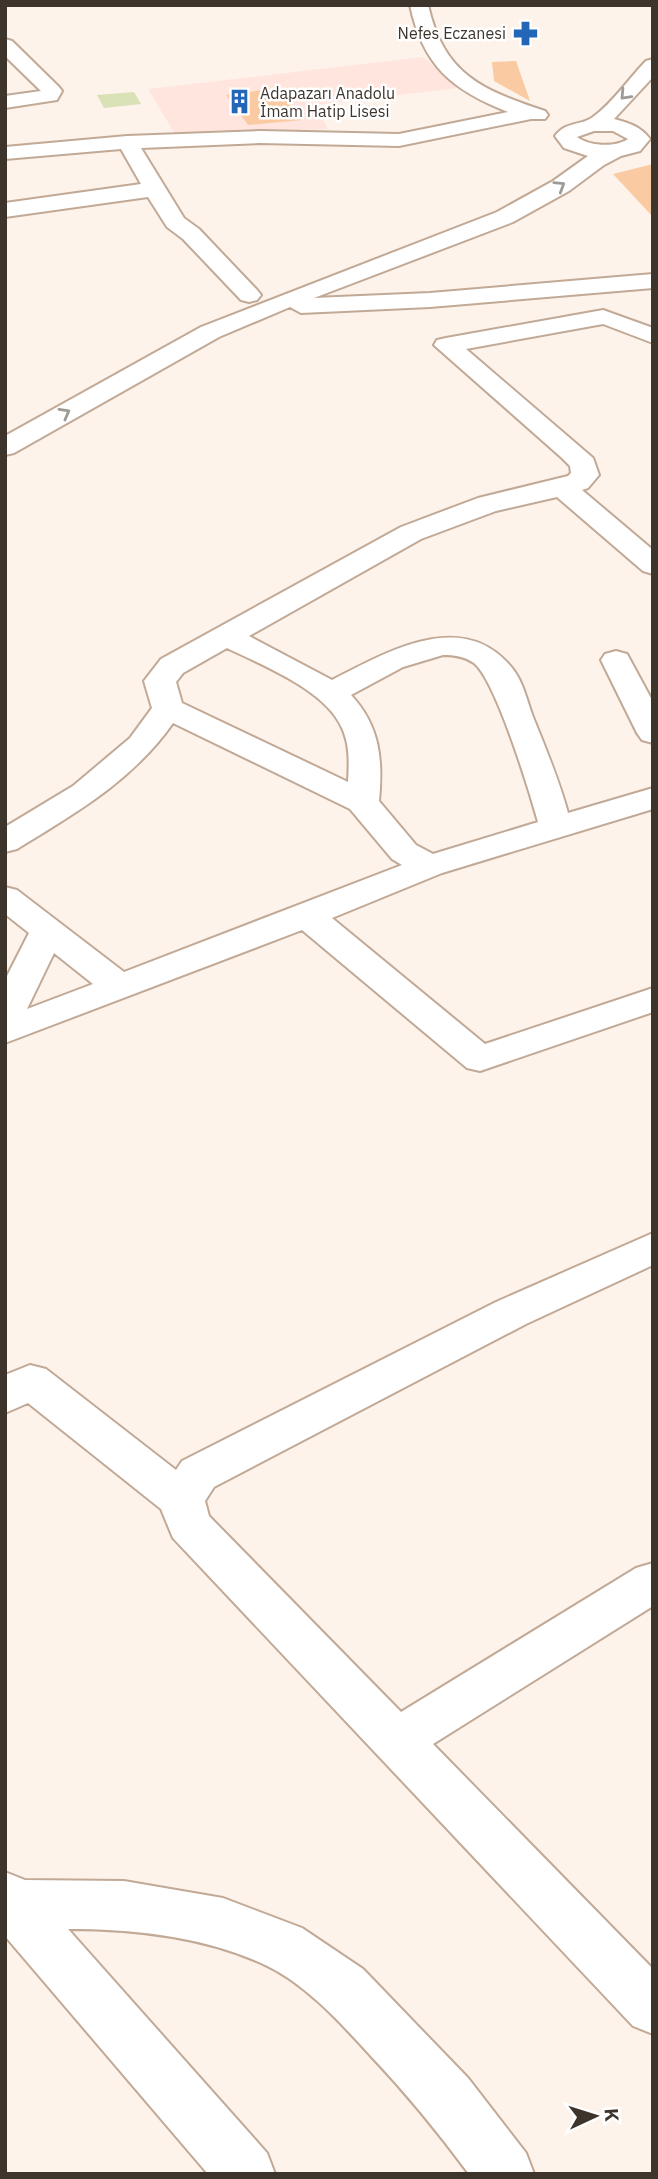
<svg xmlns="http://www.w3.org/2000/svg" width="658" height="2179" viewBox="0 0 658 2179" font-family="'IBM Plex Sans',sans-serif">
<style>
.education{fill:#ffe5de}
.green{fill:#d8e2b6}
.building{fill:#facaa2}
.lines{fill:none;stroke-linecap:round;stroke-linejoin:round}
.minor-casing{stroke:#c1a996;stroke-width:4}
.minor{fill:#fff;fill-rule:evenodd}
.oneway{stroke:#9e9a96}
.labels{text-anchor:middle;stroke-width:5;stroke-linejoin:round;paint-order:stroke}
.far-poi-label{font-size:16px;fill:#3d342c;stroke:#fff;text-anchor:end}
</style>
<rect width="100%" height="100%" fill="#fdf3eb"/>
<path class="education" d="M423,57l35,31 -143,17 13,24 -153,5 -27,-45z"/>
<path class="green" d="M134,92l7,12 -37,4 -7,-13z"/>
<path class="building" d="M516,61l14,40 -36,-20 -2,-19z
M278,88l24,32 -54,5 -22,-30z
M653,164v53l-40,-43z"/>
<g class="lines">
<defs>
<path id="minor" d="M410,5h18c16,70 54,85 117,106l3,4 -3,4h-14l-132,27 -139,-3 -119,5 43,70 15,11 58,61 4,5 -4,5 -8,2 -8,-2 -58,-61 -16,-12 -19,-30 -143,20v-14l136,-19 -20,-35 -116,10v-12l122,-11 133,-5 139,3 109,-22c-56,-22 -85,-46 -98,-107z
M5,39l7,2 47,46 3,4 -5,9 -52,8v-12l36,-5 -36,-35z
M653,59v18l-39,42c15,4 26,7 36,20l-10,12 -19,5 -17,9 -35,26 -56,31 -199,76 116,-5 223,-19v14l-223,19 -129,6 -11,-6 -71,30 -205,116 -9,2v-19l196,-109 296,-115 56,-31 35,-25 -24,-8 -9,-12c11,-15 26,-10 38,-19 20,-14 36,-39 53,-56zM594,131h19l15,8c-13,9 -39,7 -51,-2z
M603,310l50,18v15l-50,-19 -137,25 127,109 6,17 -11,13 -6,2 71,60v24l-10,-3 -86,-74 -61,14 -75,28 -172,97 83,44c55,-28 131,-73 180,-12 11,13 15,33 21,49 13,32 26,63 35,96l85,-25v21l-211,64 -110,45 153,126 168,-56v24l-173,59 -13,-3 -165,-138 -297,113v-63l24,-47 -24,-19v-27l12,3 107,82 278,-107 -10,-6 -42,-50 -177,-86c-41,58 -96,89 -156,126l-12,3v-25l68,-41 57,-48 22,-30 -8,-27 17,-22 240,-132 77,-29 90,-22 3,-3 -1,-7 -8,-8 -128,-113 3,-5 9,-2zM227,648c35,17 99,42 115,80 8,17 7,36 6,54l-166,-79 -6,-21 7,-9zM443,655c11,0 21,1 31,8 22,18 55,127 64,159l-105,32 -17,-9 -37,-44c4,-41 1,-75 -28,-106l52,-28zM54,953l39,31 -66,25z
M616,651l11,3 26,48v41l-11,-3 -5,-7 -36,-73 4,-6z
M653,1233v32l-127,59 -312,163 -9,14 4,15 192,196 235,-144 17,-5v43l-220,138 220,225v65l-20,-8 -460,-488 -12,-29 -133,-106 -23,10v-38l25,-10 16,4 130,101 6,-9 314,-159z
M5,1872l20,8 99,1 99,17 79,30 61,41 105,109 58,75 8,21h-65c-31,-42 -63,-81 -99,-119 -31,-34 -66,-73 -109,-92 -60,-27 -128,-34 -193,-34l199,224 8,21h-67l-203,-238z"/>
</defs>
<use href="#minor" class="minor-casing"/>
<use href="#minor" class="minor"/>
</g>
<defs><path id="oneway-chevron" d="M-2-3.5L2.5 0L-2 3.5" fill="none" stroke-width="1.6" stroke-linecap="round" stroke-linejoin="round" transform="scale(1.75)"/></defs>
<g class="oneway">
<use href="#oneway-chevron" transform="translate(625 95) rotate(133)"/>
<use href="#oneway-chevron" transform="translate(560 186) rotate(-32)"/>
<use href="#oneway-chevron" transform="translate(65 413) rotate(-29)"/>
</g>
<defs>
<symbol id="pharmacy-bare" viewBox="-9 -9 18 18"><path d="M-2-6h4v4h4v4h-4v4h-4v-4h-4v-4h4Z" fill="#2365b6" stroke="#fff" stroke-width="2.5" paint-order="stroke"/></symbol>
<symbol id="building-bare" viewBox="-9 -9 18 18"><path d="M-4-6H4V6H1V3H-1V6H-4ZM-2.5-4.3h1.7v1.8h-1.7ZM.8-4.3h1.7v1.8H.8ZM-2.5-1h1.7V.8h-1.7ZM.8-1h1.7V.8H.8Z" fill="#2365b6" stroke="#fff" stroke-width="2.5" paint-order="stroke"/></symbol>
</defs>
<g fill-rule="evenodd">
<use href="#pharmacy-bare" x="508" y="16" width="35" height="35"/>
<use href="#building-bare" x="222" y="84" width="35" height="35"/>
</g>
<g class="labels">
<g class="far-poi-label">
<text x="506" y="39">Nefes Eczanesi</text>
<text x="260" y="99" text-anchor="start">Adapazarı Anadolu<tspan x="260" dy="18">İmam Hatip Lisesi</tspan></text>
</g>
</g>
<rect width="658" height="2179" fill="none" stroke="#3d342c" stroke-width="14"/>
<g transform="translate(595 2116) rotate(86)" stroke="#ffffff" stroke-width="5" paint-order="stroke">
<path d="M0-5L12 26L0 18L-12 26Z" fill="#3d342c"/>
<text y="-10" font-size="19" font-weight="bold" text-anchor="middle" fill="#3d342c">K</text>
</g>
</svg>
